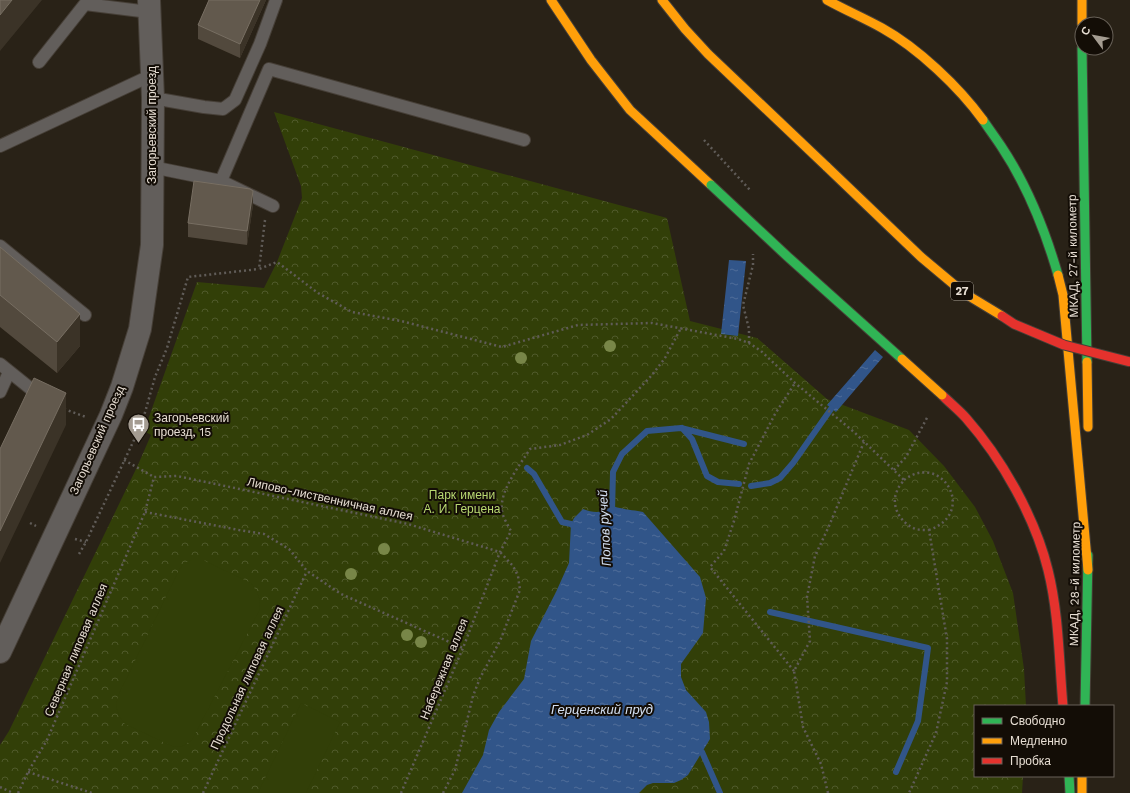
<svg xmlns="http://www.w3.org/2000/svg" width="1130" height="793" viewBox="0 0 1130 793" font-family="'Work Sans',sans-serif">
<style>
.park{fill:url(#park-crowns)}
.pitch{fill:#323f08}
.water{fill:url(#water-ripples)}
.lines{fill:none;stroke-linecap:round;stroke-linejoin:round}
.stream{stroke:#315589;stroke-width:6}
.lane-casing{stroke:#463f37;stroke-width:14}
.street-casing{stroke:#463f37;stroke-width:24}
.fast-casing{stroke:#463f37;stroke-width:11}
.slow-casing{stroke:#463f37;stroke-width:11}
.jam-casing{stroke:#463f37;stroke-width:11}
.path{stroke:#605c58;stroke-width:2.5;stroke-dasharray:2 3;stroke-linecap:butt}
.lane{stroke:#625e5b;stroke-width:12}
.street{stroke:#625e5b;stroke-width:22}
.fast{stroke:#30b455;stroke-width:9}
.slow{stroke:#ff9f0a;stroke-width:9}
.jam{stroke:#e5322d;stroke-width:9}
.fast-bridge-casing{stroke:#463f37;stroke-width:11;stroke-linecap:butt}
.slow-bridge-casing{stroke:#463f37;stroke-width:11;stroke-linecap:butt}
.jam-bridge-casing{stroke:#463f37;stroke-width:11;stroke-linecap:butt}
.fast-bridge{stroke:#30b455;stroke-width:9}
.slow-bridge{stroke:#ff9f0a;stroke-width:9}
.jam-bridge{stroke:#e5322d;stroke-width:9}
.tree{fill:#788648}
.wall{fill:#52493d}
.shaded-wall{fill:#3b3327}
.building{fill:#62594d;stroke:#776e62}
.labels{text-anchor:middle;stroke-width:4;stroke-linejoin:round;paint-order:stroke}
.shield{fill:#130d06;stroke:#a79f96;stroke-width:1}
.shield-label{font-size:11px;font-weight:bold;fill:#e7ded3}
.street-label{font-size:12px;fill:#e7ded3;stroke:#130d06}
.poi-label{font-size:12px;fill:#e7ded3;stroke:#130d06;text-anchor:start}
.park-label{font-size:12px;fill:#b8d871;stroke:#130d06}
.water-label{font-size:13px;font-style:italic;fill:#d4e0f2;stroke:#130d06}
</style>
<defs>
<pattern id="park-crowns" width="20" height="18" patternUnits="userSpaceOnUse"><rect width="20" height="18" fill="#323f08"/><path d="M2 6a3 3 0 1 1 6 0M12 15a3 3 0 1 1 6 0" fill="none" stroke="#505a2b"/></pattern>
<pattern id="water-ripples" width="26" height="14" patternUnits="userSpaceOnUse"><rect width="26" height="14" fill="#315589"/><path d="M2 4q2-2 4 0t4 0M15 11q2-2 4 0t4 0" fill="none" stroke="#4f6d99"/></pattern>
</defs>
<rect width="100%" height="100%" fill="#292217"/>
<path class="park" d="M274,112l393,106 23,103 67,17 70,61 82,31 35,36 31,41 18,34 20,52 11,76 2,37h-51v70h48l-1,17h-1022v-48l9,-14 128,-264 14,-32 -7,-4 53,-149 67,6 13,-26 25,-64 -1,-12z"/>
<path class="pitch" d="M192,560h11l48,23 6,9 3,9 -1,10 -67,129 -11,7 -9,-1 -47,-22 -6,-8 -3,-10 2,-10 60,-124 5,-8z
M301,703l39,19 -34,71h-48z"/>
<path class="water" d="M729,260l17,1 -8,75 -17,-2z
M875,350l8,7 -47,55 -9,-7z
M611,505c7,4 23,5 32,7l57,65 6,21 -3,35 -22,31v13l5,13 20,22 3,10 1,17 -22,36 -7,5 -7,3h-21l-6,2 -8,8h-177l21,-38 6,-25 10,-18 25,-33 7,-38 25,-49 13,-29 2,-39 3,-6 9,-9c11,4 20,5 28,-4z"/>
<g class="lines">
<path class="stream" d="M682,428l10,11 15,37 11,6 21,2
M527,468l7,6 28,48 9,2 6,5
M751,486l19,-3 10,-5 13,-15 38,-54
M612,512l1,-40 9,-18 25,-23 34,-3 63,16
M770,612l158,36 -10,73 -22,51
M702,752l18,41"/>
<defs>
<path id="lane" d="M39,62l46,-58 64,8
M153,98l51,9 19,2 12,-9 25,-56 16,-44
M0,146l152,-71
M152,167l69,14 52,25
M221,181l48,-112 255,71
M0,246l85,69
M0,364l41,33
M0,392l9,-20"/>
<path id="street" d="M0,652l111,-237 11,-28 18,-58 12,-84 1,-147 -4,-98"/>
<path id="fast" d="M1082,48l5,314
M983,120c6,9 12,17 18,26 26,39 44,84 57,129
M1085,706l3,-151
M1069,776l1,17"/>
<path id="slow" d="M551,0l40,60 39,50 81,75
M662,0l23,29 23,25 119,113
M827,0c18,10 37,18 55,28 36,20 77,59 101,92
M1082,0v24
M1058,275l5,20 25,275
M1087,362l1,65
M1082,776v17"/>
<path id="jam" d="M942,395c8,8 17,15 24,23 36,41 69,99 82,152 11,44 11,91 15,136"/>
</defs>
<use href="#lane" class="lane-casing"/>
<use href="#street" class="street-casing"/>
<use href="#fast" class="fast-casing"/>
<use href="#slow" class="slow-casing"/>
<use href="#jam" class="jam-casing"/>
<path class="path" d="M704,140l46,50
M265,220l-6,49 18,-7 41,31 34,19 49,9 101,26 76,-22 74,-2 86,16 11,4 12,8 34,32 59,49 50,48c-2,3 -6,7 -7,11 -7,15 4,33 19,38 4,1 9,1 13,1l18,109v43l-11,51 -27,60
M749,343v-14l-6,-24 10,-40v-11
M64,409l22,8
M124,460l30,17
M894,470l12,-13 22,-41
M904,480c38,-29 74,33 25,50
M145,512l94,18 25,4 25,15 18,22 34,23 122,54
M30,523l6,3
M75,539l11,3
M79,554l7,-12 56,-119 13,-46 12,-29 21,-71 71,-8
M794,671l-84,-104 14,-16 10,-30 15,-57 26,-50 20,-31
M28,772l64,21
M0,787l13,6
M18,793l10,-21 19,-32 98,-228 9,-35 23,-1 231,48 92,28
M203,793l104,-222
M401,793l62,-145 37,-96 11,-21c-3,-6 -8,-13 -9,-20 -3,-20 18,-46 28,-62l30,-4 27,-10 24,-16 41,-44 13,-17 16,-30
M443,793l12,-23 18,-74 7,-18 20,-37 20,-51 -2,-14 -5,-10 -13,-14
M828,793l-7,-29 -18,-37 -9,-56 16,-30 -3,-44 8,-41 14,-30 35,-84"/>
<use href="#lane" class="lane"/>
<use href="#street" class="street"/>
<use href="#fast" class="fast"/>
<use href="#slow" class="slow"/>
<use href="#jam" class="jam"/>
<defs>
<path id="fast-bridge" d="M711,185l77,72 114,102"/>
<path id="slow-bridge" d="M827,167l94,90 43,36 38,23
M902,359l40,36"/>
<path id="jam-bridge" d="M1002,316l12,8 50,21 66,17"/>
</defs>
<use href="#fast-bridge" class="fast-bridge-casing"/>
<use href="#slow-bridge" class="slow-bridge-casing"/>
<use href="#jam-bridge" class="jam-bridge-casing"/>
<use href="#fast-bridge" class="fast-bridge"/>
<use href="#slow-bridge" class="slow-bridge"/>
<use href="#jam-bridge" class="jam-bridge"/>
</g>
<g class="tree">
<circle cx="610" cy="346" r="6"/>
<circle cx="521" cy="358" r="6"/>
<circle cx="384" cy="549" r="6"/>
<circle cx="351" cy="574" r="6"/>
<circle cx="407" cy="635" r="6"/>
<circle cx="421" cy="642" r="6"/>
</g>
<path class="wall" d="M209,0h57l-26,58 -42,-19v-14z
M253,205l-6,40 -59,-8v-14z
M0,247l80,99 -23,27 -57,-46z"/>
<path class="shaded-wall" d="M12,0h30l-42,51v-36z
M260,0h6l-26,58v-14z
M253,191v14l-6,40v-14z
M80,314v32l-23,27v-31z
M66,393v32l-66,138v-32z"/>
<path class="building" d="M0,0h12l-12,15z
M209,0h51l-20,44 -42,-19z
M194,181l56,8 3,2 -6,40 -59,-8z
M0,247l80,67 -23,28 -57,-47z
M34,378l32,15 -66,138v-82z"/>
<defs>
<symbol id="bus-pin" viewBox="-11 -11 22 30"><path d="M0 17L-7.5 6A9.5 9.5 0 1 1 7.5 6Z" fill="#a49c91" stroke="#130d06"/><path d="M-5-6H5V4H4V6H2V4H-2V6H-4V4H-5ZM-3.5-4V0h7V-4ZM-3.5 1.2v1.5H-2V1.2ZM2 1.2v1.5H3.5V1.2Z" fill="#fff"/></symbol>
</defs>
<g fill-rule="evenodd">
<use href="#bus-pin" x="126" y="412" width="25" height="34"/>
</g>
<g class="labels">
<rect class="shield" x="951" y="282" width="22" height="18" rx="3"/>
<g class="shield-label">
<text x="962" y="295">27</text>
</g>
<g class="street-label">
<text transform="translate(152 125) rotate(-90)" y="4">Загорьевский проезд</text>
<text transform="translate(1073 256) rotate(-91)" y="4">МКАД, 27-й километр</text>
<text transform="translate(97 440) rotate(-66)" y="4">Загорьевский проезд</text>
<text transform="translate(330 499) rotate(12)" y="4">Липово-лиственничная аллея</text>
<text transform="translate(1075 584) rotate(-89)" y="4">МКАД, 28-й километр</text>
<text transform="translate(76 650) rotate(-67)" y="4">Северная липовая аллея</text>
<text transform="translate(444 669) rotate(-68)" y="4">Набережная аллея</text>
<text transform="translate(247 678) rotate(-65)" y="4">Продольная липовая аллея</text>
</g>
<g class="poi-label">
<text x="154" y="422">Загорьевский<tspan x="154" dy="14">проезд, 15</tspan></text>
</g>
<g class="park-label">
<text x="462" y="499">Парк имени<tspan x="462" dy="14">А. И. Герцена</tspan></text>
</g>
<g class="water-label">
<text transform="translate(604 528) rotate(-93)" y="5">Попов ручей</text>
<text x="602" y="714">Герценский пруд</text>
</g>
</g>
<rect x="974" y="705" width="140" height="72" fill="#130d06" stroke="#686158"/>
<rect x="982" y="718" width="20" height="6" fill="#30b455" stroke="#686158"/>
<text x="1010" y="725" font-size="12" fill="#e7ded3">Свободно</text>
<rect x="982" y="738" width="20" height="6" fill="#ff9f0a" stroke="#686158"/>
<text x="1010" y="745" font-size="12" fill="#e7ded3">Медленно</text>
<rect x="982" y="758" width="20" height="6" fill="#e5322d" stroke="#686158"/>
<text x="1010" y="765" font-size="12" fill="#e7ded3">Пробка</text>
<g transform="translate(1094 36) rotate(302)"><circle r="19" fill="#130d06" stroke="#686158"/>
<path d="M0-3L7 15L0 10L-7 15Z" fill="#a49c91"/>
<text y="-6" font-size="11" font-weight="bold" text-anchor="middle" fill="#e7ded3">С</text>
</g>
</svg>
